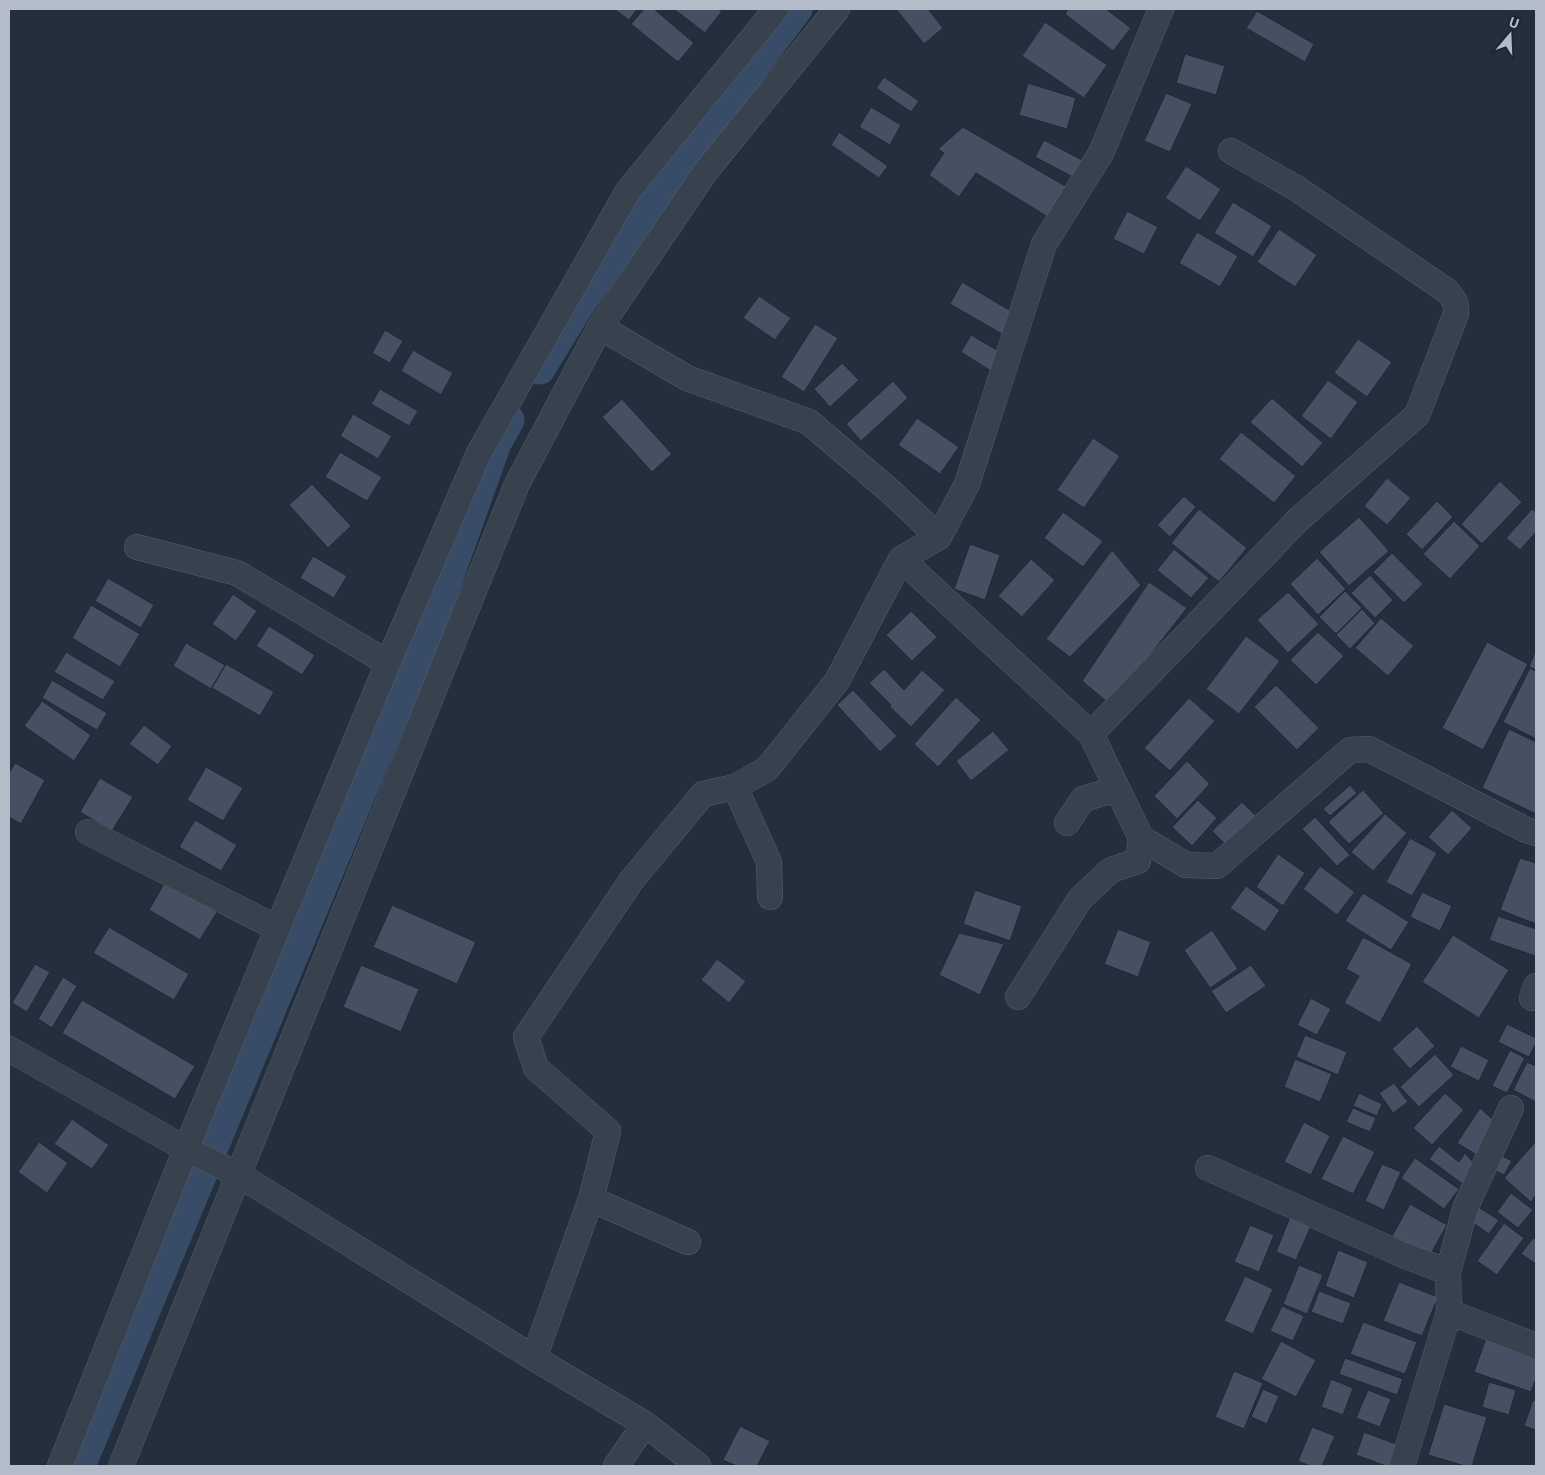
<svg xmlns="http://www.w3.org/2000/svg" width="1545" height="1475" viewBox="0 0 1545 1475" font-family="'Exo 2',sans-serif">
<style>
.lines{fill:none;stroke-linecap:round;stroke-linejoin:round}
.canal{stroke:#394c67;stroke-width:31}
.building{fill:#455162;stroke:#1f2835}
.minor-casing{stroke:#565f6c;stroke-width:26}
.minor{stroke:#38414e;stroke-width:25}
</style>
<rect width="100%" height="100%" fill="#242f3e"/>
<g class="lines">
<path class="canal" d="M540,369l37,-61 96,-134 124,-165
M80,1466l352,-844 64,-179 13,-23"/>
</g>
<path class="building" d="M614,9h23l-8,11z
M644,9h10l40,34 -16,19 -47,-38z
M674,9h44l4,2 -17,22z
M896,9h32l15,19 -19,16z
M1068,9h38l25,19 -18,23 -48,-37z
M1257,11l57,33 -9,18 -59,-34z
M1045,22l62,43 -23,33 -62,-42z
M1185,54l40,12 -9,29 -40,-12z
M884,77l35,24 -8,11 -35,-24z
M1028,83l48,15 -9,31 -48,-14z
M1166,93l26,11 -22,48 -26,-11z
M871,107l30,18 -11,20 -31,-18z
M963,127l104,60 -19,30 -72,-44 -17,24 -30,-22 15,-22 -6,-4z
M839,132l49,34 -9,12 -48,-33z
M1044,140l38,20 -9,17 -38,-20z
M1186,166l35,23 -21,32 -35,-23z
M1233,202l39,24 -19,31 -39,-24z
M1127,211l31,16 -14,27 -31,-15z
M1279,229l38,26 -22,32 -38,-25z
M1197,232l41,24 -18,31 -41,-24z
M962,282l52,31 -12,21 -52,-30z
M759,296l32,22 -16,22 -32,-22z
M815,324l23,14 -34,54 -23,-15z
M385,330l18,11 -13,22 -18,-10z
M971,335l31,18 -11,18 -30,-19z
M1358,339l34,23 -25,35 -33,-24z
M413,350l40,23 -12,22 -40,-24z
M842,363l17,17 -29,27 -16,-18z
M1328,380l30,22 -27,37 -30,-23z
M893,381l15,17 -47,43 -15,-17z
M380,389l38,22 -9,15 -38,-22z
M1272,398l51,45 -21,24 -52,-45z
M622,399l50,55 -20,18 -50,-55z
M353,414l39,22 -14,23 -38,-23z
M917,418l42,29 -19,27 -42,-29z
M1241,432l55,44 -22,27 -55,-44z
M1093,438l27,18 -36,52 -27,-18z
M340,452l42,25 -15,24 -42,-24z
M1387,478l24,20 -24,27 -23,-19z
M1500,481l22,21 -40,42 -21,-20z
M312,484l39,42 -23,22 -39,-43z
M1184,496l12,11 -26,30 -13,-12z
M1437,501l16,16 -31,33 -16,-16z
M1199,509l48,39 -28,34 -48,-39z
M1532,509l4,3v20l-16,18 -14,-12z
M1063,512l40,29 -20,26 -39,-29z
M1359,517l30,34 -40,35 -30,-34z
M1454,521l26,25 -30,33 -27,-25z
M970,544l30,11 -15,45 -31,-11z
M1174,549l35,29 -18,20 -34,-28z
M1112,550l29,35 -71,72 -24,-18z
M1392,553l31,31 -19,19 -31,-31z
M313,556l34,20 -13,22 -34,-20z
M1317,558l29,31 -28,26 -28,-31z
M1031,559l24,21 -33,37 -24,-21z
M1370,575l23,25 -18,18 -24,-25z
M108,578l46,27 -13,23 -46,-27z
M1149,582l38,26 -76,97 -29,-24z
M1345,591l17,17 -26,26 -17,-17z
M1288,592l31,32 -31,29 -31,-33z
M233,594l24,17 -21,30 -24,-17z
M91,605l49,29 -20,33 -48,-29z
M1362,609l13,14 -25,26 -14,-14z
M911,611l26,26 -25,24 -26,-26z
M1381,618l33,28 -26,30 -33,-28z
M269,626l46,29 -13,20 -46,-29z
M1318,632l26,24 -28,29 -26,-25z
M1246,636l34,25 -41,53 -33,-25z
M1487,642l41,22 -45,86 -41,-22z
M186,643l39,22 -14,24 -38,-23z
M1536,649v21l-7,-3z
M66,652l49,29 -12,19 -49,-28z
M226,664l48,28 -14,24 -48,-28z
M1530,668l6,3v68l-33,-17z
M884,669l20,21 18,-20 23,20 -34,37 -22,-21 2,-1 -22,-22z
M52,680l55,33 -10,17 -55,-32z
M1276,685l43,43 -22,22 -43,-43z
M853,690l44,46 -17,16 -43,-47z
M956,697l25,23 -43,47 -24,-23z
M1189,698l26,23 -45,50 -26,-23z
M42,701l49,34 -17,26 -50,-35z
M144,725l28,21 -14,19 -29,-21z
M1509,729l27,13v72l-54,-26z
M993,731l16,19 -38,31 -15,-20z
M1187,761l23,23 -33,35 -23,-23z
M15,763l30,17 -24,44 -12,-7v-44z
M206,767l37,21 -20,33 -36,-21z
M100,778l33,19 -21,34 -32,-19z
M1350,785l7,8 -27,23 -7,-7z
M1363,790l21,23 -35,31 -21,-22z
M1198,800l19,18 -25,28 -20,-19z
M1242,802l18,18 -30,29 -18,-18z
M1452,810l20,18 -24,27 -20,-18z
M1385,814l22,19 -34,38 -22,-19z
M1315,817l35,38 -13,11 -35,-37z
M195,820l42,25 -16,26 -42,-24z
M1410,838l27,15 -25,43 -26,-14z
M1278,854l27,19 -22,33 -27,-19z
M1520,858l16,5v61l-36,-14z
M1320,866l35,26 -18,23 -34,-26z
M165,882l52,30 -17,28 -51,-30z
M1246,886l34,24 -15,22 -35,-24z
M975,890l47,16 -12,35 -47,-17z
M1422,892l30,14 -12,25 -30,-14z
M1363,893l46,29 -18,28 -46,-29z
M392,905l84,37 -19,42 -84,-37z
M1498,916l38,13v23l-1,4 -46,-16z
M109,927l80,47 -15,26 -81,-47z
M1118,929l33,13 -13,35 -34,-13z
M1212,930l26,39 -28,19 -26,-38z
M959,933l45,11 -24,51 -41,-20z
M1453,935l56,35 -30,48 -57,-36z
M1363,937l49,27 -32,59 -36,-20 15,-27 -13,-7z
M717,959l29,22 -17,22 -28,-23z
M35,964l15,8 -23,40 -15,-9z
M361,965l58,24 -18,43 -58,-25z
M1251,965l15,21 -40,27 -15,-22z
M63,977l14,9 -25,42 -14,-9z
M1311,998l20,11 -14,26 -20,-10z
M82,1000l113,66 -20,33 -113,-66z
M1507,1024l29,14v5l-7,14 -31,-15z
M1417,1026l18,20 -25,23 -18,-20z
M1305,1035l42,17 -9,23 -42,-18z
M1461,1046l28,14 -10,21 -29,-14z
M1510,1050l15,8 -18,35 -15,-7z
M1435,1054l19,21 -35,32 -19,-20z
M1295,1059l37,15 -12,28 -36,-15z
M1527,1062l9,4v36l-23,-12z
M1394,1083l14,19 -15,11 -14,-20z
M1359,1093l23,11 -5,12 -24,-10z
M1445,1093l19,17 -32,35 -19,-17z
M1353,1108l23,10 -6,14 -24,-10z
M1480,1108l19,17 -17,33 -25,-15z
M72,1119l37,26 -17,24 -38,-25z
M1304,1122l26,14 -19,39 -27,-13z
M1343,1136l32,16 -22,42 -32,-15z
M1536,1141v54l-5,7 -27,-24z
M39,1142l29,21 -21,30 -29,-21z
M1439,1146l20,16 6,-9 13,15 -9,21 -40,-30z
M1500,1155l12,6 -8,14 -12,-6z
M1415,1158l44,31 -15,20 -43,-31z
M1382,1164l19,8 -17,38 -19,-9z
M1511,1193l22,17 -15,18 -21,-16z
M1410,1204l37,21 -18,32 -37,-21z
M1475,1205l24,15 -10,14 -23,-16z
M1290,1217l21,9 -15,34 -20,-8z
M1504,1223l20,15 -27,37 -20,-14z
M1250,1225l24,10 -15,37 -25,-10z
M1533,1238l3,2v24l-15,-10z
M1338,1250l30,12 -14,36 -29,-12z
M1299,1265l24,10 -16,39 -24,-10z
M1245,1276l28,13 -20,45 -29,-13z
M1399,1282l39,15 -16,39 -39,-15z
M1319,1291l32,12 -8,21 -32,-12z
M1282,1306l22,10 -11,25 -23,-10z
M1363,1322l54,20 -12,32 -55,-20z
M1489,1330l47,17v31l-5,14 -57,-20z
M1281,1341l35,19 -20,37 -35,-18z
M1345,1358l58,21 -6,16 -58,-21z
M1234,1371l29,12 -19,46 -29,-12z
M1331,1379l22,9 -10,27 -22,-8z
M1489,1382l27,8 -7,25 -27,-8z
M1263,1389l16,7 -12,28 -16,-7z
M1368,1390l23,9 -11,28 -24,-9z
M1533,1400l3,1v29l-12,-4z
M1444,1404l43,13 -15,49h-7l-37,-11z
M740,1426l30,15 -13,25h-20l-14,-6z
M1312,1427l23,9 -13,30h-12l-12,-5z
M1364,1432l42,16 -7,18h-13l-30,-11z"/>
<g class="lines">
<defs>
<path id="minor" d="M600,327l87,51 122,44 81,69 49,46
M137,547l100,26 151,90
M901,559l190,175 50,104 45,27 31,1 133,-116 19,-1 157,81 10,3
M1091,734l207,-214 119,-105 39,-101c1,-11 -2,-15 -9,-23l-151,-103 -65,-37
M735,787l34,75 1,35
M1067,823l16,-24 34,-10
M88,832l189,96
M1018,997l62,-98 31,-29 27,-9 3,-23
M1532,998l4,-12
M9,1049l177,100 53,26 295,183 111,66 50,39 3,3
M1208,1168l193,86 47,18
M591,1199l97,43
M1449,1312l-1,-40 18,-66 45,-98
M534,1358l57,-159 17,-68 -72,-63 -10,-31 105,-156 72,-87 32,-7 32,-18 70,-88 64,-122 38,-22 28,-53 77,-240 57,-91 60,-144
M60,1466l126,-317 202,-486 91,-210 149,-262 148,-182
M121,1466l396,-982 83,-157 106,-156 131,-162
M616,1466l29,-42
M1402,1466l47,-154 87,34"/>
</defs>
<use href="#minor" class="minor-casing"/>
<use href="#minor" class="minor"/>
</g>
<rect width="1545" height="1475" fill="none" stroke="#b4bcc9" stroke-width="20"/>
<g transform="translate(1510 35) rotate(19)" stroke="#1d2633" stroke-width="4" paint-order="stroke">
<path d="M0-4L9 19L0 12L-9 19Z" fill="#b4bcc9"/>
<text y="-8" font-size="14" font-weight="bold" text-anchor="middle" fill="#b4bcc9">U</text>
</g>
</svg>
